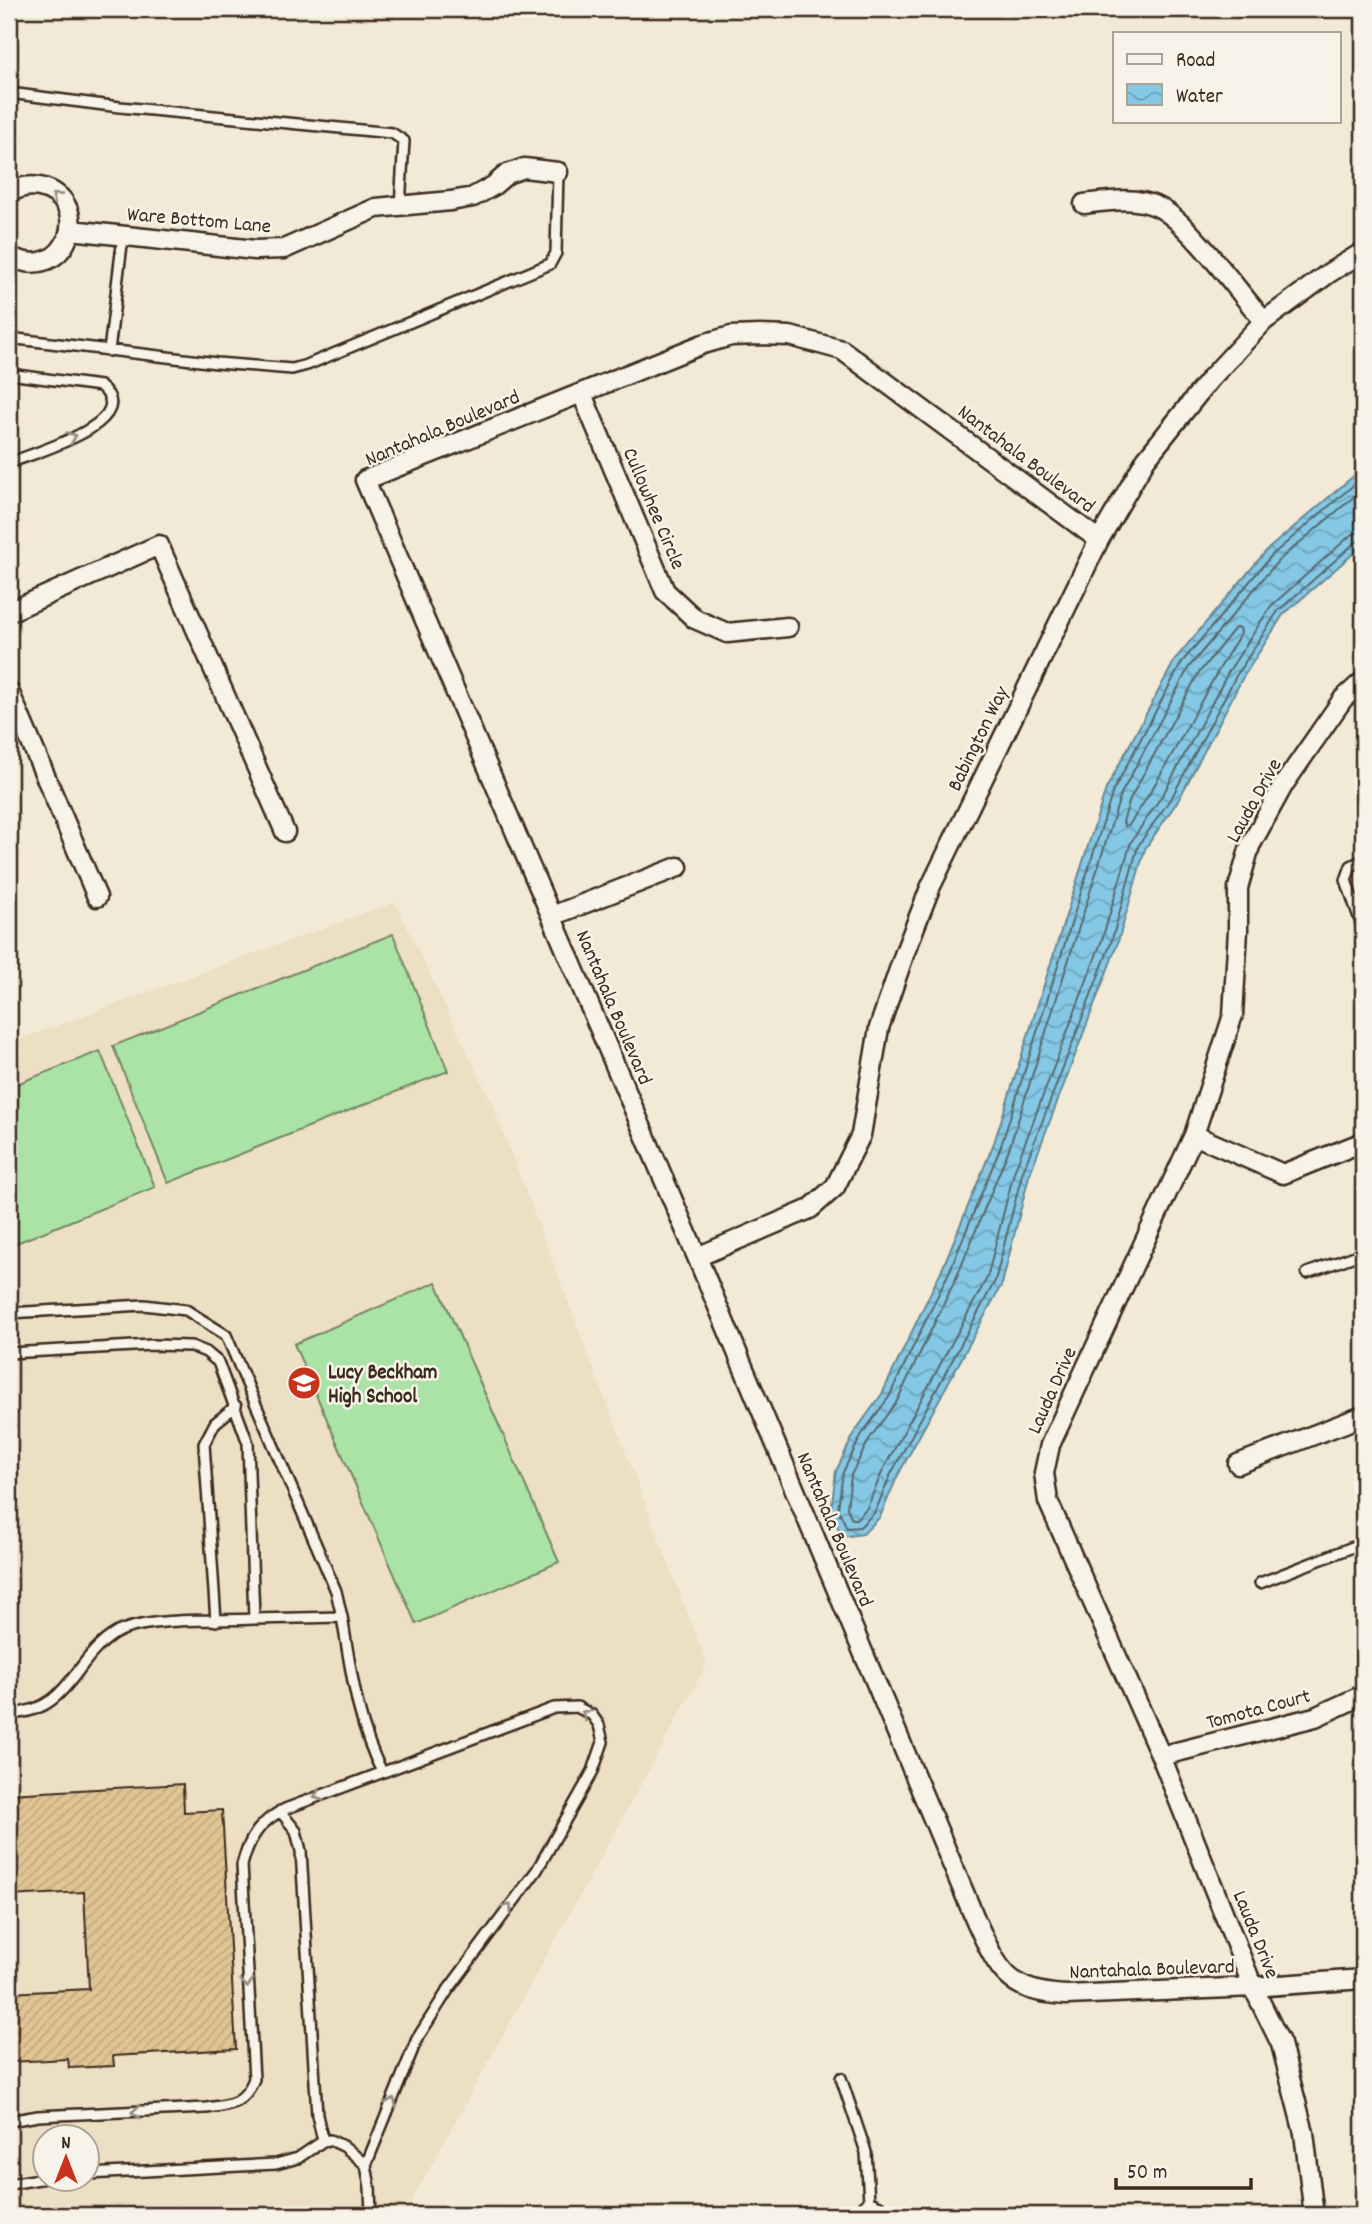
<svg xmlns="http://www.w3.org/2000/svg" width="1372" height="2224" viewBox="0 0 1372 2224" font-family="Dekko,sans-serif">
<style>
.built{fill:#eddfc3;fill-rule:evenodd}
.pitch{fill:#abe3a6;stroke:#738662;stroke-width:2}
.water{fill:url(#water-waves);stroke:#678995;stroke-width:2}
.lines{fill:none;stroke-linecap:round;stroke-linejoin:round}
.shore{stroke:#58696e;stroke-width:2}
.building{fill:url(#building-hatch);stroke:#3b2a1e;stroke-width:2}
.lane-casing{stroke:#3b2a1e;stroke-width:14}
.street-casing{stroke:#3b2a1e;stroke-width:23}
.lane{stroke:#f7f3e8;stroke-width:9}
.street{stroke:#f7f3e8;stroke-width:18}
.oneway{stroke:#998e83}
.labels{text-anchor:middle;stroke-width:5;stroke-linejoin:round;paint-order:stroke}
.street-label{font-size:21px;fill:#3b2a1e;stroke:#f7f3e8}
.poi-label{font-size:21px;font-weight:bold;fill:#3b2a1e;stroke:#f7f3e8;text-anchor:start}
</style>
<defs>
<pattern id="water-waves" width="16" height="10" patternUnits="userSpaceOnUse" patternTransform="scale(1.75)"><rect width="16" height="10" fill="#84c8e5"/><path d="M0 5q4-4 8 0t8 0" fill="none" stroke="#6da3b9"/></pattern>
<pattern id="building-hatch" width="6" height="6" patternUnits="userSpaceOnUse" patternTransform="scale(1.75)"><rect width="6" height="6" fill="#e0c494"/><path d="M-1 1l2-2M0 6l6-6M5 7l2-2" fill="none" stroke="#c1a97f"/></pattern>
</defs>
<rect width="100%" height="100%" fill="#f2ead7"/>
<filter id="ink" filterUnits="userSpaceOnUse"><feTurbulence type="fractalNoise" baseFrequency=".0143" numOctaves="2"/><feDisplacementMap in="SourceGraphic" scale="14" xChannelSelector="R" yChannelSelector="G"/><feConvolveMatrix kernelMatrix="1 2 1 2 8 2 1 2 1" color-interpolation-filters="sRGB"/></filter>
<g filter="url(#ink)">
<path class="built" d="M395,902l96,199 216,563 -303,551h-395v-1172zM46,2136h42v42h-42z"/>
<path class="pitch" d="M393,934l55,137 -280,112 -55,-137z
M100,1051l55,136 -146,59v-159z
M436,1282l123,280 -143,62 -122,-280z"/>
<path class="water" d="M1363,468v77l-80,70 -41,64 -63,120 -34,50 -28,96 -88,231 -27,108 -105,193 -17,40 -17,17 -21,3 -11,-26 5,-40 20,-41 26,-36 61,-127 51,-124 112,-354 70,-131 91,-108z"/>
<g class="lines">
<path class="shore" d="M1363,477l-91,78 -90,107 -69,129 -112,355 -51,124 -61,127 -27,37 -19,38 -5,37 9,19 13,-1 15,-15 16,-38 104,-193 27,-107 89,-231 27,-97 35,-51 63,-119 42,-65 78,-69 7,-2
M1363,489l-85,72 -89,106 -68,127 -112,355 -51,125 -61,127 -27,37 -19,37 -4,33 5,11h4l11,-11 16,-38 104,-192 27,-106 88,-232 29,-98 34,-51 64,-120 42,-65 80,-71 12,-4
M1235,628h5l1,5c-40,62 -70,131 -112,192l-4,1 -2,-4 7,-23 68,-125z"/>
</g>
<path class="building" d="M183,1784l1,28 38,-2 14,239 -123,7 1,10 -45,2 -1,-9 -59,3v-69l80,-4 -5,-97 -75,4v-102z"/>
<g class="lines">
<defs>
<path id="lane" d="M9,93l111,14 272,26 12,8 -4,65
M9,338l208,25 75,6 15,-4 243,-101 6,-11 2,-81
M109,351l14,-115
M9,374l91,12c46,36 -70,68 -91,77
M1363,860l-12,6 -5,14 17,49
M1307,1273l56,-20
M9,1313l135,-8 42,5 40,25 110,256 6,26
M9,1353l143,-8 39,1 15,6 12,10 30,81 6,176c-35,2 -109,-2 -138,14 -44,26 -44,78 -107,81
M1260,1583l103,-40
M254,1619l88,-2c9,53 15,106 40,155
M216,1621l-12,-177 11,-21 21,-17
M280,1811l16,20 5,20 16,264 6,26
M841,2078l25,74 3,49
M9,2121l29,-5 168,-8c24,-3 38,-4 48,-29l-12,-214c7,-27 18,-44 43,-56l269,-101 23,-1 15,8 7,10 4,17 -10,29 -56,99 -89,120 -31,49 -51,126
M88,2174l188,-10 22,-6 25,-17 7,-1 15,7 21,18 4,22 1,28
M9,2184l37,-6
M861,2215l-1,-6 9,-8 11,5 1,9"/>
<path id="street" d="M9,194c9,-7 20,-9 31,-7 56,13 28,100 -31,69
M1084,204c25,-3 50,-8 74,3 29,13 82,87 106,114
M71,230l184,20 29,-1 92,-41 75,-7 22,-4 20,-11 14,-12 17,-6 34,4
M582,394l83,197 30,28 32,14 61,-6
M1099,540l-257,-190 -52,-14 -30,-1 -29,1 -28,8 -338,136 332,777 279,664c23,51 32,71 91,74l186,-8 110,-8
M9,612l150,-67 126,287
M9,691l88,206
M552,916l126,-49
M1194,1135l89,39 80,-32
M697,1257l113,-48 25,-22 26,-52 18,-107 26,-76 25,-64 169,-348 47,-81 64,-80 54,-58 65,-48 34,-21
M1238,1464l125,-48
M1161,1756l154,-39 48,-22
M1314,2215l-10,-82 -23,-89 -28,-57 -92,-231 -113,-255 -4,-28 6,-28 144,-310 39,-120 5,-85v-42l12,-42 34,-62 59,-85 20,-18"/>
</defs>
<use href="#lane" class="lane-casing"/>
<use href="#street" class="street-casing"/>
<use href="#lane" class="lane"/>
<use href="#street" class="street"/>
</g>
<defs><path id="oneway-chevron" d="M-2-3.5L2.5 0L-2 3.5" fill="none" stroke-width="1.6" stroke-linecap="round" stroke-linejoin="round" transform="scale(1.75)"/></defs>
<g class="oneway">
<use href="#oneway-chevron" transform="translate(56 197) rotate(-140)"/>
<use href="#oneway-chevron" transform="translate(72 437) rotate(-22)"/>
<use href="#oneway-chevron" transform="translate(586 1714) rotate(-146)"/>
<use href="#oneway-chevron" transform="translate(318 1796) rotate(159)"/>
<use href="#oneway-chevron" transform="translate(508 1908) rotate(-54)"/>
<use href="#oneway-chevron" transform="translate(247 1983) rotate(87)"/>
<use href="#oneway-chevron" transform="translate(392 2102) rotate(-68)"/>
<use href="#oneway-chevron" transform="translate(136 2112) rotate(177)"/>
</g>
</g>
<defs>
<symbol id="school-disc" viewBox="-11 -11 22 22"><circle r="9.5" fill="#c8321e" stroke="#f7f3e8"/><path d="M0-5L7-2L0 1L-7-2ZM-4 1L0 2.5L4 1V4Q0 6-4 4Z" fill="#fff"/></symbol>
</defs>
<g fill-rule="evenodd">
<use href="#school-disc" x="285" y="1364" width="38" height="38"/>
</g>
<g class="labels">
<g class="street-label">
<text transform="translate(199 219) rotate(5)" y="7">Ware Bottom Lane</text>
<text transform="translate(442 427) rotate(-23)" y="7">Nantahala Boulevard</text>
<text transform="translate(1027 458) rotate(37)" y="7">Nantahala Boulevard</text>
<text transform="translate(655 508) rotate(67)" y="7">Cullowhee Circle</text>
<text transform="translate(977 738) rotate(-64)" y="7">Babington Way</text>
<text transform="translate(1253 800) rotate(-61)" y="7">Lauda Drive</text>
<text transform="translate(615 1007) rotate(67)" y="7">Nantahala Boulevard</text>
<text transform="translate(1051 1390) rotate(-66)" y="7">Lauda Drive</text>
<text transform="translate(836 1529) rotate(67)" y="7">Nantahala Boulevard</text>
<text transform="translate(1258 1708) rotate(-15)" y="7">Tomota Court</text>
<text transform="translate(1257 1934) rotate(68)" y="7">Lauda Drive</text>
<text transform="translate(1152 1968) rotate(-2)" y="7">Nantahala Boulevard</text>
</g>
<g class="poi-label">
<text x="328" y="1378">Lucy Beckham<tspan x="328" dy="24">High School</tspan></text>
</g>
</g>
<rect width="1372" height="2224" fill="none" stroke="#f7f3e8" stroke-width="35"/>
<rect x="18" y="18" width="1337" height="2189" fill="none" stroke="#3b2a1e" stroke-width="2.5" filter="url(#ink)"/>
<rect x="1113" y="32" width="228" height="91" fill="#f7f3e8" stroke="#aca397" stroke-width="2"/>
<rect x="1127" y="54" width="35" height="10" fill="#f7f3e8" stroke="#aca397" stroke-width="2"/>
<text x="1176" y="66" font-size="21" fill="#3b2a1e">Road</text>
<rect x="1127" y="84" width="35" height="21" fill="url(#water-waves)" stroke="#aca397" stroke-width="2"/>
<text x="1176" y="102" font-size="21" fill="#3b2a1e">Water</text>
<g transform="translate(66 2158)"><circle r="33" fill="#f7f3e8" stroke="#aca397" stroke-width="2"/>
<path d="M0-5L12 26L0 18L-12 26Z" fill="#c8321e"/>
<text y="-10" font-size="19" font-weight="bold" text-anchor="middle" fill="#3b2a1e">N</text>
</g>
<path d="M1116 2178v10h135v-10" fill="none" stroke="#3b2a1e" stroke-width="3.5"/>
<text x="1127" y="2178" font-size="21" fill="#3b2a1e" stroke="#f7f3e8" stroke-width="5" paint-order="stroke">50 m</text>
</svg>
